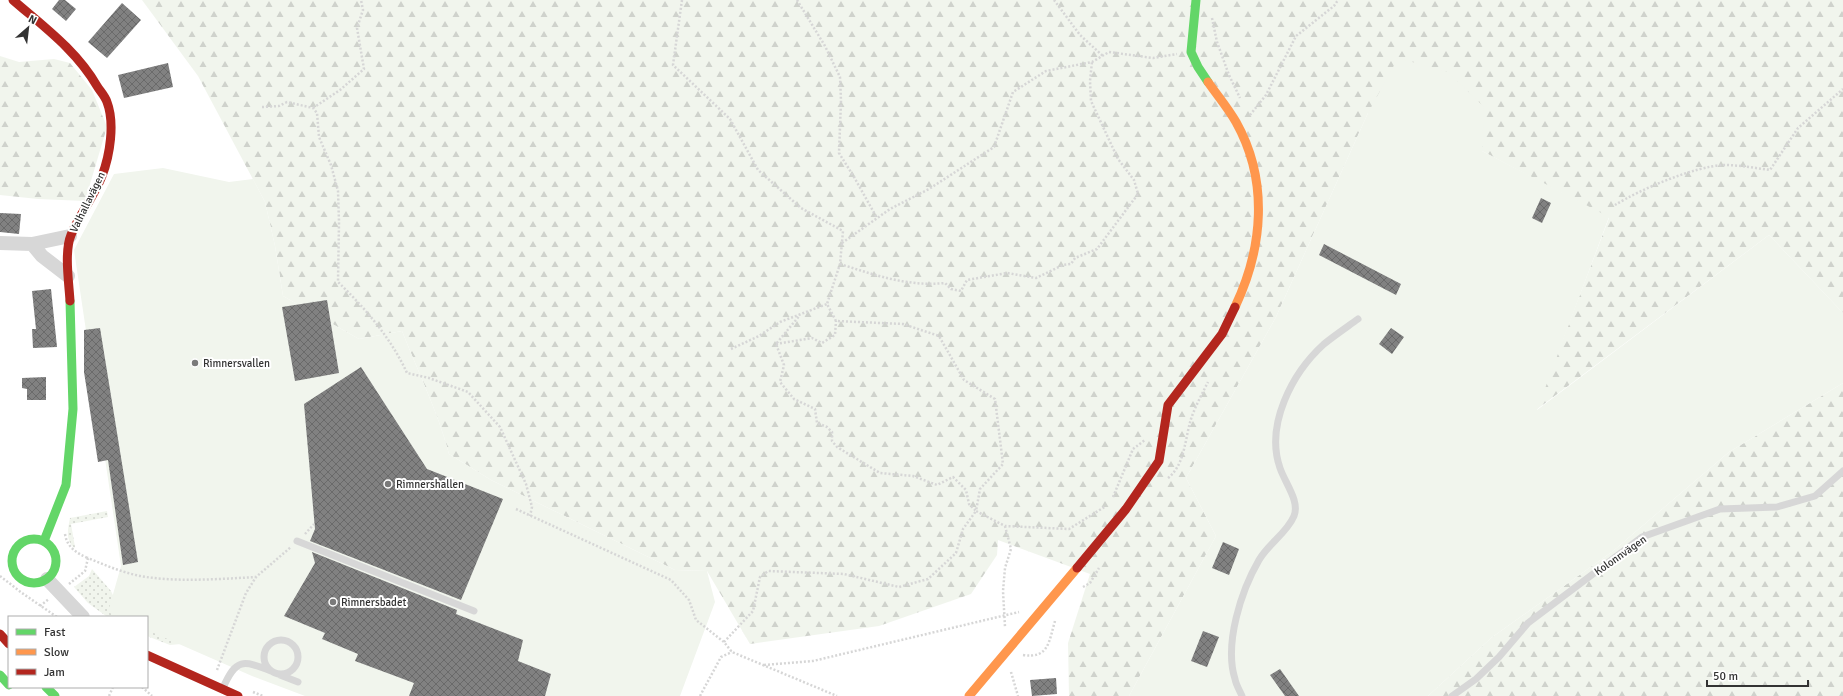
<svg xmlns="http://www.w3.org/2000/svg" width="1843" height="696" viewBox="0 0 1843 696" font-family="Signika,sans-serif">
<style>
.grass{fill:url(#grass-dots)}
.forest{fill:url(#forest-firs)}
.pitch{fill:#f1f5ed}
.building{fill:url(#building-cross-hatch)}
.lines{fill:none;stroke-linecap:round;stroke-linejoin:round}
.path{stroke:#d6d6d6;stroke-width:2.5;stroke-dasharray:2 2;stroke-linecap:butt}
.lane{stroke:#d7d7d7;stroke-width:7}
.street{stroke:#d7d7d7;stroke-width:14}
.fast{stroke:#63d668;stroke-width:9}
.slow{stroke:#ff974d;stroke-width:9}
.jam{stroke:#b3261e;stroke-width:9}
.poi-dot{fill:#7a7a7a;stroke:#fff;stroke-width:1.5}
.labels{text-anchor:middle;stroke-width:4;stroke-linejoin:round;paint-order:stroke}
.street-label{font-size:11px;fill:#333;stroke:#fff}
.poi-label{font-size:11px;fill:#333;stroke:#fff;text-anchor:start}
</style>
<defs>
<pattern id="grass-dots" width="8" height="8" patternUnits="userSpaceOnUse"><rect width="8" height="8" fill="#f1f5ed"/><path d="M2 2h.1M6 6h.1" fill="none" stroke="#cfd2cc" stroke-width="1.8" stroke-linecap="round"/></pattern>
<pattern id="forest-firs" width="22" height="20" patternUnits="userSpaceOnUse"><rect width="22" height="20" fill="#f1f5ed"/><path d="M5 1l3.5 6h-7zM16 11l3.5 6h-7z" fill="#cfd2cc"/></pattern>
<pattern id="building-cross-hatch" width="8" height="8" patternUnits="userSpaceOnUse"><rect width="8" height="8" fill="#818181"/><path d="M0 0l8 8M0 8l8-8" fill="none" stroke="#6a6a6a"/></pattern>
</defs>
<rect width="100%" height="100%" fill="#fff"/>
<path class="grass" d="M107,511l1,6 -37,7 4,23 -1,1c-9,-9 -6,-19 -4,-30z
M92,569l19,22 12,26 -17,-1 -18,-13 -14,-16 15,-11z
M147,626l34,18 -11,1 -23,-9z"/>
<path class="forest" d="M142,0h1701v313l-74,-78 -233,175 73,-192 -127,-67 -114,-38 -92,204 -90,161 30,58 -87,160h-60l-1,-53 22,-69 -92,-34 -1,15 -26,39 -92,32 -129,18 -43,-73 -32,-1 -184,-90 -42,-26c-11,-42 -31,-82 -47,-123l-43,8 -76,-43 -8,-50 -10,-44 -67,-126z
M0,56l19,6 35,-3 16,4 22,27 15,37 -22,74 -47,-2 -38,-4z
M1843,383v313h-415l63,-58 122,-87 116,-99z"/>
<path class="pitch" d="M1398,58l50,14 36,35 -2,44 127,66 -72,193 232,-175 74,78v70l-114,69 -116,99 -122,87 -63,58h-299l87,-160 -30,-58 90,-161 92,-204z
M163,168l66,14 24,-3 12,23 10,44 8,50 76,43 43,-8c16,41 36,81 47,123l42,26 184,90 32,1 8,31 -35,94h-375l-53,-20 -105,-46v-13h-29l-10,-5 13,-46 -47,-316 40,-76z"/>
<path class="building" d="M59,0h6l11,9 -10,12 -14,-12z
M122,3l19,17 -34,38 -19,-16z
M168,63l5,24 -49,11 -6,-23z
M1541,198l10,5 -9,20 -10,-5z
M0,213l21,1 -2,20 -19,-2z
M1324,244l77,40 -5,11 -77,-40z
M51,289l6,58 -24,1 -1,-19h4l-4,-38z
M327,300l12,73 -44,8 -13,-74z
M100,328l38,234 -15,3 -15,-105 -10,2 -14,-90v-42z
M1391,328l13,9 -12,17 -13,-10z
M361,367l66,102 76,30 -42,101 -151,-59 5,-12 -11,-125z
M46,377v23h-19v-11l-5,-1v-10z
M1223,542l16,7 -10,26 -17,-7z
M312,552l145,58 -1,4 67,26 -5,21 33,13 -6,22h-136l5,-13 -59,-22 3,-7 -36,-15 3,-6 -41,-17 31,-53z
M1203,631l16,6 -12,30 -16,-6z
M1280,669l19,27h-14l-15,-21z
M1056,678l1,16 -25,2 -2,-16z"/>
<g class="lines">
<path class="path" d="M682,0l-9,65 57,54 28,51 43,38 42,23 -3,33 -13,40 9,17 67,3 36,12 25,44 31,19 8,65 -23,25 -4,22 29,15 64,3 37,-23
M797,0l28,46 15,31 1,24 -2,52 15,24 23,41
M1054,0l26,35 23,21
M1212,18l5,24 12,33 11,23
M262,107l17,-1 8,-4 26,6 4,5 2,24 12,28 7,26 1,31 -1,60c27,26 53,56 69,91l22,5 39,14 32,35 26,57 6,23 -2,9
M313,108l27,-18 24,-21 -7,-41 6,-18 -2,-10
M1250,115l16,-20 30,-59 38,-30 4,-6
M1615,205c24,-15 80,-39 109,-40 15,0 31,3 46,5l28,-42 45,-39
M842,243l48,-34 39,-20 65,-42 19,-55 33,-21 46,-9 17,-10 44,6 24,-4
M840,264c35,11 68,23 105,19l6,6 10,2 6,-11 40,-7 29,5 27,-13 8,-1 4,-6 22,-9 41,-55 -4,-14 -16,-21 -27,-58 -1,-20 2,-19
M776,344l36,-6 10,5 13,-8 1,-14
M731,349l28,-13 21,-14 47,-18
M1168,478c17,-13 17,-40 23,-59 4,-12 11,-25 17,-37
M1113,497l20,-48 12,-9
M516,509l155,71 18,20 7,20 28,22 8,10 105,44
M1005,526l6,23 -6,19 -2,23 2,36
M65,534c2,13 11,19 23,24
M305,534l9,-10
M0,576l22,17 35,24
M69,584l16,-13 3,-13c19,8 38,16 58,19 35,5 74,2 110,0
M1083,587l7,-4 9,-15
M40,606l9,-7
M724,642l29,-31 7,-34 8,-6 76,3 55,13 29,-8 28,-26 7,-24 13,-18 -7,-7 -3,-14 -13,-13 -16,8 -24,-9 -33,-3 -43,-26 -5,-6v-9l-5,-5 -10,-4 -2,-14 -21,-10 -14,-17 4,-17 -8,-21 24,-29
M1023,655c26,4 26,-14 32,-34
M764,665l49,-4 206,-49
M217,670l29,-77 10,-16 35,-30
M1011,672l7,24
M142,687l10,9
M253,692l10,4
M109,696l4,-9
M700,696l21,-39 11,-5"/>
<path class="lane" d="M297,541l177,70
M264 657a17 17 0 1 1 34 0a17 17 0 1 1-34 0Z
M280,675l18,7
M223,688c13,-30 20,-28 48,-17
M1242,696c-2,-5 -6,-11 -7,-17 -11,-35 6,-88 24,-119 9,-16 28,-27 35,-44 6,-15 -9,-33 -14,-48 -15,-43 12,-95 44,-124 11,-9 23,-17 34,-25
M1452,696l24,-17 23,-22 29,-34 114,-86 78,-28 57,-2 38,-11 28,-25"/>
<path class="street" d="M0,243l32,1 38,-8
M32,244l10,12 26,20
M47,579l36,38"/>
<path class="fast" d="M1196,0l-5,52 7,15 10,15
M12 561a22 22 0 1 1 44 0a22 22 0 1 1-44 0Z
M44,541l22,-56 7,-76 -3,-108
M0,675l9,10
M46,687l9,9"/>
<path class="slow" d="M1208,82c9,13 20,26 28,40 33,59 27,126 -1,185
M969,696l108,-128"/>
<path class="jam" d="M13,0c31,27 63,50 84,86 3,5 8,10 10,16 8,21 3,53 -5,74 -8,21 -23,39 -31,59 -7,17 -2,48 -1,66
M1077,568l49,-59 33,-48 9,-56 54,-71 13,-27
M0,634l9,10
M147,655l91,41"/>
</g>
<g class="poi-dot">
<circle cx="195" cy="363" r="4"/>
<circle cx="388" cy="484" r="4"/>
<circle cx="333" cy="602" r="4"/>
</g>
<g class="labels">
<g class="street-label">
<text transform="translate(87 202) rotate(-64)" y="4">Valhallavägen</text>
<text transform="translate(1620 555) rotate(-35)" y="4">Kolonnvägen</text>
</g>
<g class="poi-label">
<text x="203" y="367">Rimnersvallen</text>
<text x="396" y="488">Rimnershallen</text>
<text x="341" y="606">Rimnersbadet</text>
</g>
</g>
<rect x="8" y="616" width="140" height="72" fill="#ffffff" stroke="#adadad"/>
<rect x="16" y="629" width="20" height="6" fill="#63d668" stroke="#adadad"/>
<text x="44" y="636" font-size="12" fill="#333333">Fast</text>
<rect x="16" y="649" width="20" height="6" fill="#ff974d" stroke="#adadad"/>
<text x="44" y="656" font-size="12" fill="#333333">Slow</text>
<rect x="16" y="669" width="20" height="6" fill="#b3261e" stroke="#adadad"/>
<text x="44" y="676" font-size="12" fill="#333333">Jam</text>
<g transform="translate(28 28) rotate(28)" stroke="#ffffff" stroke-width="3" paint-order="stroke">
<path d="M0-3L7 15L0 10L-7 15Z" fill="#333333"/>
<text y="-6" font-size="11" font-weight="bold" text-anchor="middle" fill="#333333">N</text>
</g>
<path d="M1707 680v6h101v-6" fill="none" stroke="#333333" stroke-width="2"/>
<text x="1713" y="680" font-size="12" fill="#333333" stroke="#ffffff" stroke-width="3" paint-order="stroke">50 m</text>
</svg>
